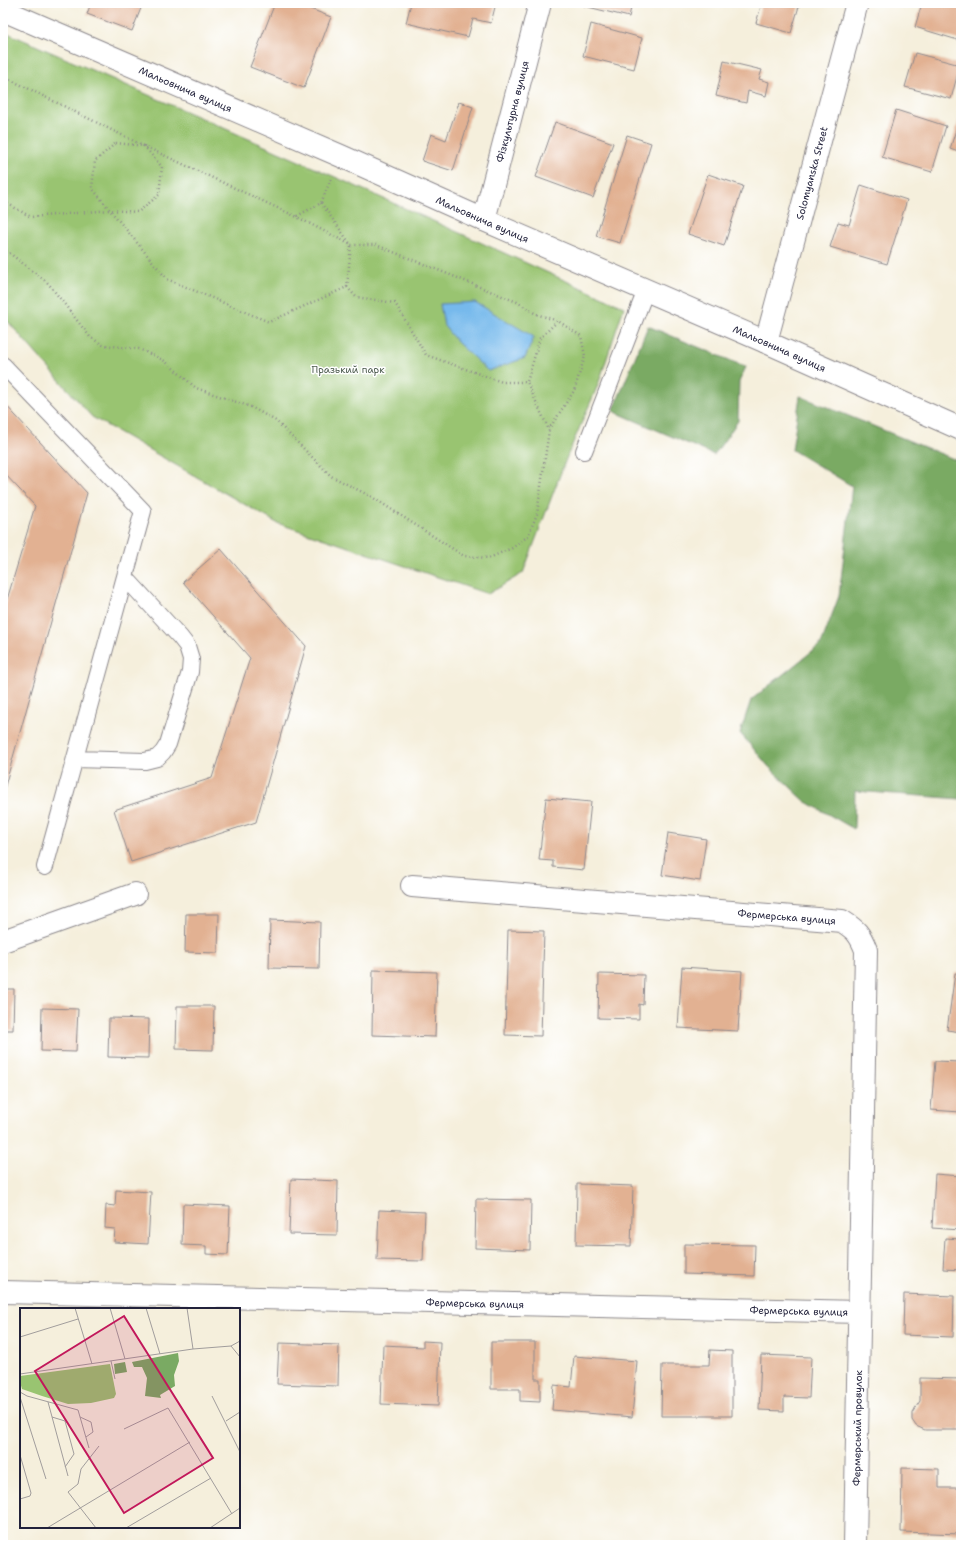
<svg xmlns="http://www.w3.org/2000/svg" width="964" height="1548" viewBox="0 0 964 1548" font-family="'Shantell Sans',sans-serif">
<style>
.green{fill:#99c471;stroke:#5e7356}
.forest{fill:#7aaa63;stroke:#4e664f}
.water{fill:#76b9ec;stroke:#4c6e94}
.building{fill:#e2b192}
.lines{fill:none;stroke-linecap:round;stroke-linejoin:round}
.service-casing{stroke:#8c888c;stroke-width:18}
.minor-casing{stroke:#8c888c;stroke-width:24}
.path{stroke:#8c888c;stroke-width:2.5;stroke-dasharray:1 3;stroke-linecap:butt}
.service{stroke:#fff;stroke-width:16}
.minor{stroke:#fff;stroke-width:22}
.labels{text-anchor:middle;stroke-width:3;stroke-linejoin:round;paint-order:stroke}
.street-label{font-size:10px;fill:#22223b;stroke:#fff}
.park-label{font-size:10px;fill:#4c5b4e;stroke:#fff}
.inset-road{fill:none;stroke:#a19d9c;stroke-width:1}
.view{fill:#c2185b;fill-opacity:0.15;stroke:#c2185b;stroke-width:2}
.inset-edge{fill:none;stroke:#22223b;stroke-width:2}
</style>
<rect width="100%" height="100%" fill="#fff"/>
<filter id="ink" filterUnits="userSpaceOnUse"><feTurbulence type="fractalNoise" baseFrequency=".025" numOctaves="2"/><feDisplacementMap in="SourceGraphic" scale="8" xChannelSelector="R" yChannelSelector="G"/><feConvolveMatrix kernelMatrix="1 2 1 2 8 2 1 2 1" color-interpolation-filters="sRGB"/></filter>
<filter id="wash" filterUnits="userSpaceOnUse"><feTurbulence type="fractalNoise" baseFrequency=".012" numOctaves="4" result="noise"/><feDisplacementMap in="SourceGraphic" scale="16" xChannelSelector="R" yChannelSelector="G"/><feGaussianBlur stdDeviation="0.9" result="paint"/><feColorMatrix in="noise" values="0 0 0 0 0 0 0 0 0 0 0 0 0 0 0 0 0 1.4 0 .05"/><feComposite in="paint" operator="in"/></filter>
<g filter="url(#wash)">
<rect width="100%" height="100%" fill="#f5efdc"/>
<path class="green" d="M3,31l330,145 291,131 -26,78 -32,74 -43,114 -35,21 -211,-71 -185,-106 -89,-101z"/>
<path class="forest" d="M648,326l98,41 -7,15 -1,39 -24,34 -101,-44z
M800,396l161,66v337l-106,-8 -1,38 -49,-28 -36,-34 -29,-34 11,-33 70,-56 18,-48 13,-110 -60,-36z"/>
<path class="water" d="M475,302l59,35 -9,21 -37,13 -31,-29 -13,-16 -4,-22z"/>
<g id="blocks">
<path class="building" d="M91,3h52l-11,28 -45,-17z
M275,3h20l36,14 -27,71 -54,-21z
M411,3h85l-5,20 -18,-4 -5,18 -62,-14z
M585,3h47l-3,14 -45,-11z
M762,3h38l-9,30 -35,-10z
M922,3h39v38l-46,-14z
M591,24l51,14 -8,31 -51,-13z
M915,53l45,12 -9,34 -46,-12z
M724,61l38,9 -3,9 10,3 -3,14 -18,-5 -2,12 -30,-7z
M459,102l14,5 -20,64 -31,-10 9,-27 15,6z
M896,110l50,16 -14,46 -50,-15z
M959,120h2v33l-11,-4z
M555,122l58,21 -20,55 -57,-21z
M627,135l24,8 -31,100 -24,-7z
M708,174l35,12 -19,60 -36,-12z
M861,185l46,15 -20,64 -57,-17 8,-25 11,3z
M3,402l84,91 -84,300v-180l32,-107 -32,-34z
M221,549l85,97 -50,176 -125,40 -17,-52 98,-32 38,-120 -67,-76z
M546,798l45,4 -7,68 -31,-3v-6l-14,-1z
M668,833l38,6 -6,42 -38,-6z
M186,914h33l-1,39 -33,-1z
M270,920l50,2 -1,47 -50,-1z
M508,930l36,1 -3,105 -36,-1z
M682,967l60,4 -4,60 -60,-3z
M373,970l64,2 -2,65 -63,-2z
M955,973l6,1v58l-14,-2z
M599,974l45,1 -1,30 -4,-1v15l-41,-1z
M3,989h11l-1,41h-10z
M177,1006h37l-1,44 -37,-1z
M42,1008l36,1 -2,43 -35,-1z
M109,1018l40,1 -1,39 -40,-1z
M935,1061l26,1v50l-30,-2z
M935,1174l26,2v54l-29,-2z
M291,1179l47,2 -1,54 -48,-1z
M577,1184l56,2 -2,60 -55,-1z
M116,1190l35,2 -3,52 -34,-2 1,-13 -10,-1 1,-23 9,1z
M476,1199l55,1 -1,50 -55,-2z
M183,1204l47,2 -2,49 -22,-1v-8l-24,-1z
M379,1210l46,2 -2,49 -46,-1z
M945,1238l16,1v31l-18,-1z
M684,1244l71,1 -1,31 -70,-2z
M904,1294l50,2 -1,41 -50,-2z
M423,1341l17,1 -2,64 -57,-2 2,-59 40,2z
M491,1342h44v37h5v23l-20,-1v-12h-29z
M279,1343l60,2 -1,41 -61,-2z
M710,1350l22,1v65h-71l1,-51h47z
M761,1355l50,2 -2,41 -25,-1v14l-25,-1z
M574,1356l63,5 -5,56 -80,-7 2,-25 17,2z
M920,1378l41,1v51h-36l-9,-4 -4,-6v-7l8,-12z
M902,1468l37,1v19h22v46l-60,-2z"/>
</g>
</g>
<g filter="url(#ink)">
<use href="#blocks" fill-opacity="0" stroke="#8c888c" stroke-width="1"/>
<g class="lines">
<defs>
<path id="service" d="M3,365l140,146 -98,356
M584,451l62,-161
M75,759l70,2 12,-3 6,-6 5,-8 22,-72 1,-13 -4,-13 -7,-9 -55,-60"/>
<g id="minor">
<path id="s1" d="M3,10l338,146 143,64 282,122 195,87"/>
<path id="s2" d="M484,220l56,-217"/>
<path id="s3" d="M766,342l91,-339"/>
<path id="s4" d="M412,886l430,35c14,9 18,13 24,29l-11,595"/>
<path d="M3,941l132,-47"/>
<path id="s5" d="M3,1292l856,20"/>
</g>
</defs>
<use href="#service" class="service-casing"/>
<use href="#minor" class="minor-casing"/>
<path class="path" d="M3,76l141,70 153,71 54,28 -4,42 -78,35 -102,-43 -57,-69 -79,7 -28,-16
M116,143l28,3 18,21 -3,28 -21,17 -28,-2 -18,-22 3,-27z
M321,203l30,42h25l141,57 19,12 22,7 23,15 4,20 -11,35 -25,38
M297,216l24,-13 10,-24
M3,248l45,35 42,54 13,8 36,4 26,12 31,27 55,19 25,14 55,55 41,21 92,59 25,2 23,-10 16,-12 9,-22 12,-84 -22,-48
M347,287l9,10 39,6 31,52 76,27h25l13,-44 18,-17"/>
<use href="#service" class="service"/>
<use href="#minor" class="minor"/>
</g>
</g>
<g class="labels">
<g class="street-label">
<text dy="4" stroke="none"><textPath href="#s1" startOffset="199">Мальовнича вулиця</textPath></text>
<text dy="4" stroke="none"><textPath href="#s2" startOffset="112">Фізкультурна вулиця</textPath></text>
<text dy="4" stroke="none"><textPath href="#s3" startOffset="175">Solomyanska Street</textPath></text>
<text dy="4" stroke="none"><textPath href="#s1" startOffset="523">Мальовнича вулиця</textPath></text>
<text dy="4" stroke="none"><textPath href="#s1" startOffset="847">Мальовнича вулиця</textPath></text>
<text dy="4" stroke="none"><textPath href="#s4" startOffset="376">Фермерська вулиця</textPath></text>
<text dy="4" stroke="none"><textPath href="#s5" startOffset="472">Фермерська вулиця</textPath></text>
<text dy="4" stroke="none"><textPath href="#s5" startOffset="796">Фермерська вулиця</textPath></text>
<text transform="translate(857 1428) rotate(-89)" y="4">Фермерський провулок</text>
</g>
<g class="park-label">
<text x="348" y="373">Празький парк</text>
</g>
</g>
<g transform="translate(20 1308)">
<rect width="220" height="220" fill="#f5efdc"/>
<path d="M90,56l6,30 -2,4 -23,5 -23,1 -26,-8 -20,-7 -2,-7v-6z" fill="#99c471"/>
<path d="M158,45l1,8 -5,14 1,11 -15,9 1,3 -16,-2 2,-18 -5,-11h-8l-2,-5zM105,54l2,10 -12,2 -1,-10z" fill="#7aaa63"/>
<path class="inset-road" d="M55,0l17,56M90,0l15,51M126,0l14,46M167,0l6,41M0,29l58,-18M211,38l9,11M91,53l4,18M0,66l173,-25 38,-3 9,-5M0,84l7,4 51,14 11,38M192,88l28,56M0,89l26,82M28,94l20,74M32,109l13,4 9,33 -9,13M60,109l11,5 2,10 -7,5M206,113l14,-9M104,121l44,-21 64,106M0,147l11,38 -1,3 -10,3M27,220l143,-86M76,220l-28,-36 10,-8 3,-15 18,-23M106,220l85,-50M190,220l30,-20"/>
<path class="view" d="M104,8l89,142 -89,55 -89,-142z"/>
<rect width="220" height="220" class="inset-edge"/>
</g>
<rect width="964" height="1548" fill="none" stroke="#fff" stroke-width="16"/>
</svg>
